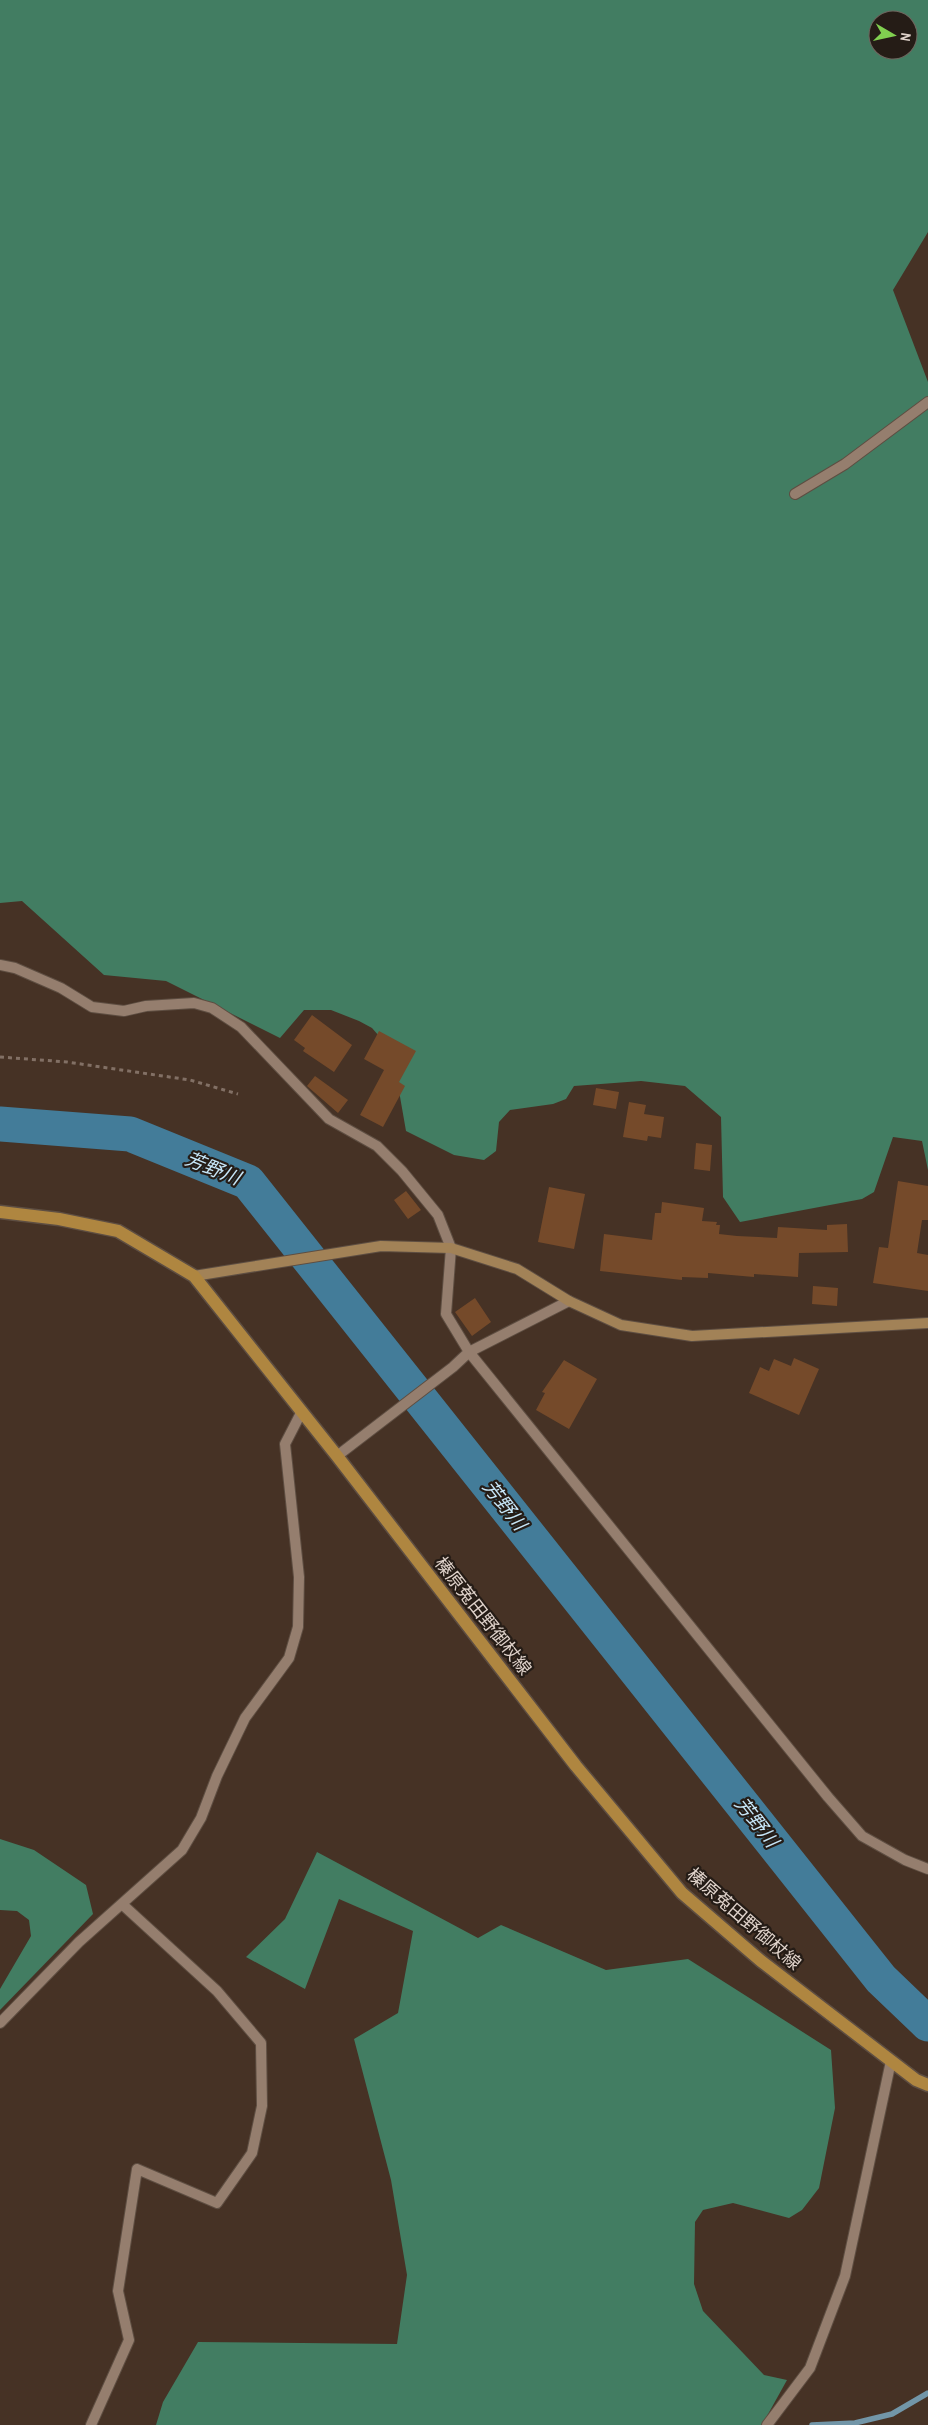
<svg xmlns="http://www.w3.org/2000/svg" width="928" height="2425" viewBox="0 0 928 2425" font-family="'Archivo Narrow','Noto Sans JP',sans-serif">
<style>
.forest{fill:#427d62;fill-rule:evenodd}
.lines{fill:none;stroke-linecap:round;stroke-linejoin:round}
.stream{stroke:#7296a8;stroke-width:5.5}
.river{stroke:#437c99;stroke-width:35}
.building{fill:#754a2a}
.street-casing{stroke:#5e4e42;stroke-width:12}
.secondary-casing{stroke:#5e4e42;stroke-width:12}
.primary-casing{stroke:#5e4e42;stroke-width:15}
.path{stroke:#827065;stroke-width:3;stroke-dasharray:4 4;stroke-linecap:butt}
.street{stroke:#957e6e;stroke-width:10}
.secondary{stroke:#a28257;stroke-width:10}
.primary{stroke:#af8640;stroke-width:12}
.labels{text-anchor:middle;stroke-width:4.5;stroke-linejoin:round;paint-order:stroke}
.street-label{font-size:18px;fill:#dfd2ca;stroke:#251c16}
.water-label{font-size:19px;font-style:italic;fill:#c7e7f9;stroke:#251c16}
</style>
<rect width="100%" height="100%" fill="#463225"/>
<path class="forest" d="M0,0h928v232l-35,58 35,92v788l-6,-29 -29,-4 -19,55 -12,7 -122,23 -17,-25 -2,-80 -36,-31 -44,-5 -67,5 -8,13 -13,5 -43,6 -11,12 -3,29 -12,9 -30,-5 -48,-24 -14,-80 -20,-23 -13,-7 -28,-11h-27l-24,28 -114,-57 -62,-6 -82,-74 -22,2zM878,20h30v30h-30z
M0,1839l34,11 52,35 7,29 -93,96v-21l31,-53 -2,-16 -12,-9 -17,-1z
M317,1852l161,86 23,-13 105,45 82,-11 143,91 4,58 -16,80 -17,22 -13,8 -56,-15 -30,7 -8,12 -1,62 9,27 61,64 23,5 -25,45h-606l7,-23 35,-60 199,2 10,-69 -16,-95 -37,-141 44,-26 15,-82 -74,-32 -34,90 -59,-32 39,-38z"/>
<g class="lines">
<path class="stream" d="M812,2425l43,-2 37,-9 36,-21"/>
<path class="river" d="M0,1124l130,10 118,48 633,797 47,45"/>
</g>
<path class="building" d="M312,1015l40,30 -18,27 -31,-21 2,-3 -11,-8z
M379,1031l37,20 -17,31 6,4 -22,41 -23,-12 24,-45 -20,-11z
M315,1076l33,24 -10,13 -31,-27z
M596,1088l23,4 -3,17 -23,-4z
M629,1102l17,3 -2,9 20,3 -3,21 -13,-2 -1,5 -24,-4z
M696,1143l16,2 -2,26 -16,-2z
M898,1181l30,5v34h-6l-5,33 11,2v36l-55,-8 6,-36 9,1z
M549,1187l36,7 -11,55 -36,-7z
M406,1191l15,19 -13,9 -14,-19z
M662,1202l42,6 -2,13 15,1 -1,3h4l-1,9 18,2 40,2 1,-11 49,3v-5l20,-1 1,28 -49,1 -1,24 -44,-3v3l-46,-4v5l-26,-1v3l-82,-9 4,-37 48,6 3,-27h6z
M813,1286l25,2 -1,18 -25,-2z
M475,1298l16,24 -19,14 -17,-24z
M794,1358l25,11 -20,46 -50,-22 11,-26 9,4 5,-12 17,7z
M564,1360l33,19 -28,50 -33,-19 9,-17 -3,-1z"/>
<g class="lines">
<defs>
<path id="street" d="M795,494l50,-30 83,-62
M0,965l15,3 46,20 31,19 32,4 22,-5 48,-3 18,5 29,19 88,92 48,27 25,25 36,44 13,33 -5,66 23,38 359,445 34,39 43,24 23,9
M337,1456l116,-89 16,-15 100,-51
M0,2023l79,-81 103,-92 19,-32 16,-42 28,-58 44,-60 9,-31 1,-50 -14,-133 17,-33
M91,2425l38,-85 -11,-49 19,-122 80,34 35,-50 10,-47 -1,-63 -44,-52 -94,-86
M767,2425l43,-57 35,-92 46,-215"/>
<path id="secondary" d="M194,1276l187,-30 70,2 66,21 52,32 52,24 71,11 236,-13"/>
<path id="primary" d="M0,1212l59,7 59,12 76,45 143,180 239,310 106,127 79,68 155,119 12,5"/>
</defs>
<use href="#street" class="street-casing"/>
<use href="#secondary" class="secondary-casing"/>
<use href="#primary" class="primary-casing"/>
<path class="path" d="M0,1057l67,5 123,18 48,14"/>
<use href="#street" class="street"/>
<use href="#secondary" class="secondary"/>
<use href="#primary" class="primary"/>
</g>
<g class="labels">
<g class="street-label">
<text transform="translate(483 1616) rotate(52)" y="6">榛原菟田野御杖線</text>
<text transform="translate(744 1919) rotate(41)" y="6">榛原菟田野御杖線</text>
</g>
<g class="water-label">
<text transform="translate(213 1168) rotate(22)" y="7">芳野川</text>
<text transform="translate(505 1505) rotate(52)" y="7">芳野川</text>
<text transform="translate(757 1822) rotate(52)" y="7">芳野川</text>
</g>
</g>
<g transform="translate(893 35) rotate(99)"><circle r="24" fill="#251c16" stroke="#6f655e"/>
<path d="M0-4L9 19L0 12L-9 19Z" fill="#81d050"/>
<text y="-8" font-size="14" font-weight="bold" text-anchor="middle" fill="#dfd2ca">N</text>
</g>
</svg>
